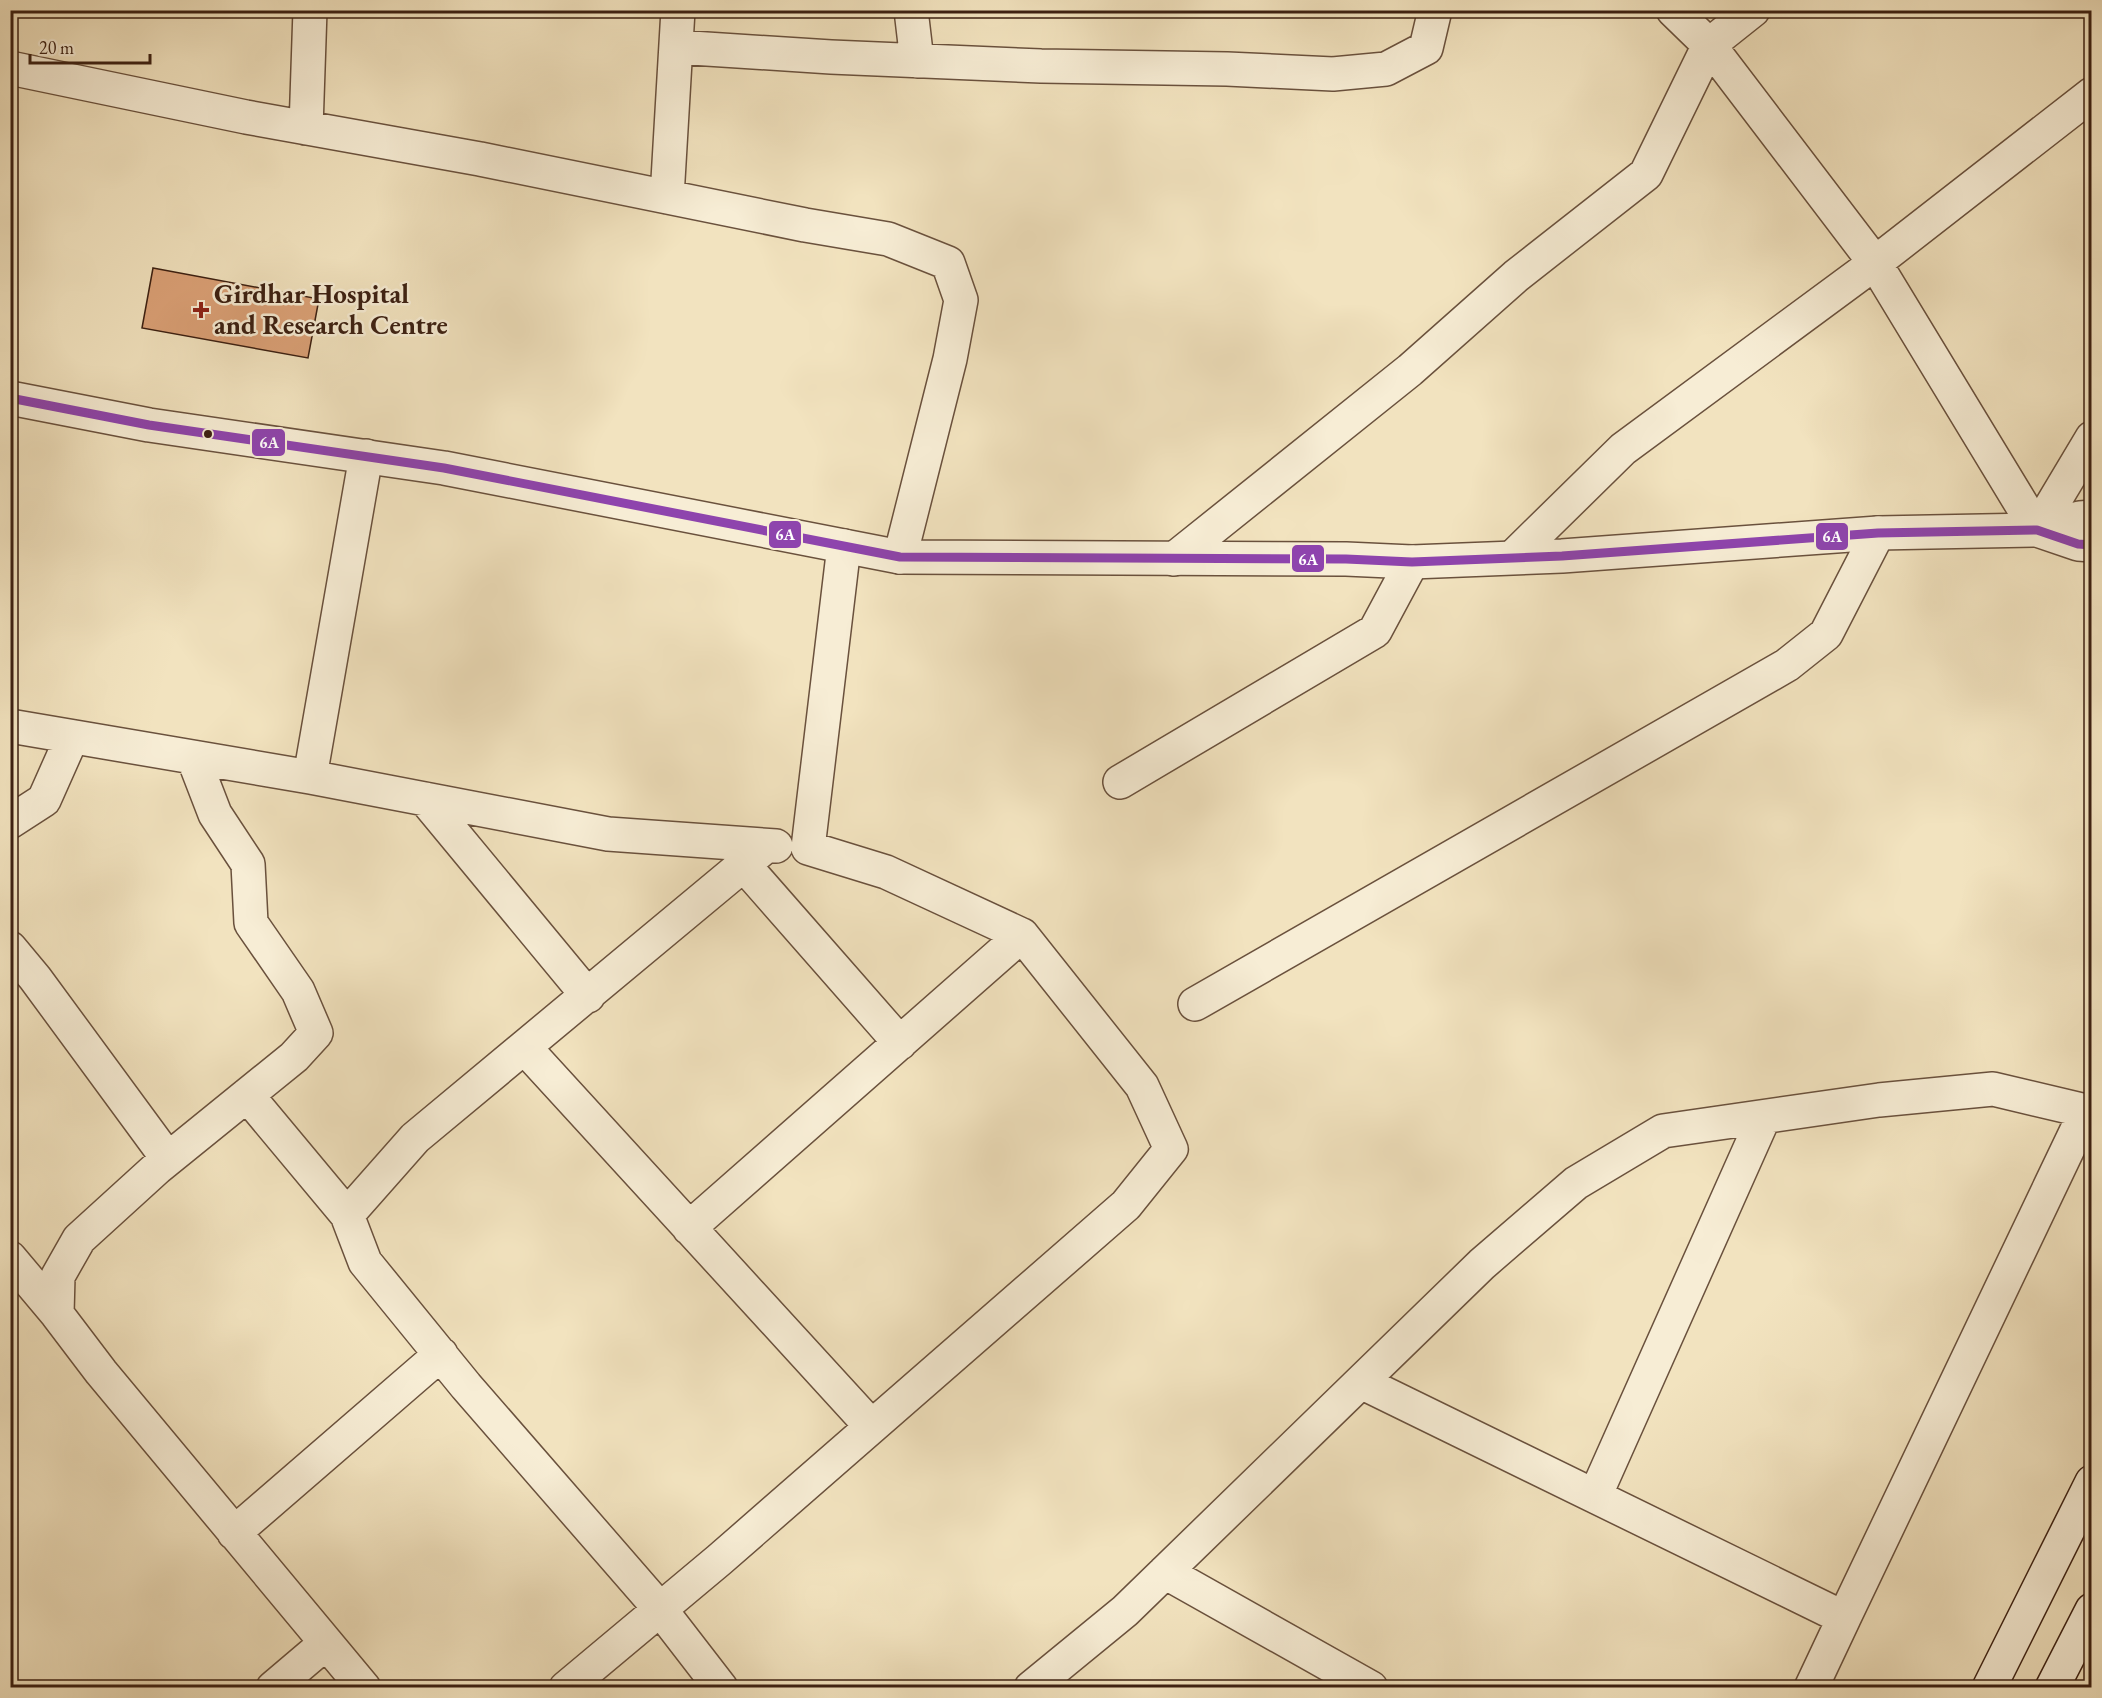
<svg xmlns="http://www.w3.org/2000/svg" width="2102" height="1698" viewBox="0 0 2102 1698" font-family="'EB Garamond',serif">
<style>
.building{fill:#dba177;stroke:#3c2012;stroke-width:1.5}
.lines{fill:none;stroke-linecap:round;stroke-linejoin:round}
.minor-casing{stroke:#6a513d;stroke-width:36}
.tertiary-casing{stroke:#6a513d;stroke-width:36}
.secondary-casing{stroke:#3c2012;stroke-width:36}
.minor{stroke:#f7edd5;stroke-width:33}
.tertiary{stroke:#f7edd5;stroke-width:33}
.secondary{stroke:#f7edd5;stroke-width:33}
.bus-1-casing{stroke:#f7edd5;stroke-width:14}
.bus-1{stroke:#8e44ad;stroke-width:9}
.poi-dot{fill:#8f2418;stroke:#f7edd5;stroke-width:2}
.bus-dot{fill:#3c2012;stroke:#f7edd5;stroke-width:2}
.labels{text-anchor:middle;stroke-width:5;stroke-linejoin:round;paint-order:stroke}
.poi-label{font-size:27px;font-weight:bold;fill:#3c2012;stroke:#f7edd5;text-anchor:start}
.line-badge{stroke:#f7edd5;stroke-width:2}
.badge-label{font-size:16px;text-anchor:middle;font-weight:bold;fill:#fff}
</style>
<rect width="100%" height="100%" fill="#f2e3bf"/>
<filter id="stains"><feTurbulence type="fractalNoise" baseFrequency=".00333" numOctaves="4"/><feColorMatrix values="0 0 0 0 .2 0 0 0 0 .09 0 0 0 0 .02 0 0 0 .5 -.17"/></filter>
<radialGradient id="worn" r=".72"><stop offset=".6" stop-color="#630" stop-opacity="0"/><stop offset="1" stop-color="#630" stop-opacity=".3"/></radialGradient>
<path class="building" d="M153,268l166,31 -11,59 -166,-30z"/>
<g class="lines">
<defs>
<path id="minor" d="M911,10l6,51
M1673,10l36,35 166,218 162,267
M676,47l155,10 210,9 186,3 106,5 53,-5 40,-21 9,-38
M10,68l236,49 234,42 325,66 83,14 60,24 13,37 -11,59 -50,198
M306,128l4,-118
M667,197l11,-187
M1513,557l110,-108 252,-186 217,-169
M1174,559l236,-189 106,-94 130,-102 63,-129 44,-35
M10,726l300,51 298,57 168,12
M193,757l22,57 33,50 3,59 47,68 18,42 -22,24 -137,111 -78,71 -21,37 -1,38 44,58 263,316
M310,777l56,-321
M1120,782l255,-151 37,-69
M425,799l163,197
M10,822l34,-22 28,-63
M743,864l157,179
M10,948l25,30 133,181
M1195,1004l592,-339 39,-31 52,-101
M525,1048l346,378
M247,1095l100,120
M689,1228l333,-293
M10,1258l47,56
M1361,1382l483,236 -33,70
M1595,1496l169,-379
M234,1533l207,-179
M1165,1572l206,116
M273,1688l53,-45
M566,1688l153,-128 407,-355 45,-56 -29,-63 -120,-151 -136,-63 -78,-24 36,-302
M721,1688l-61,-79 -194,-223 -101,-124 -18,-47 68,-77 351,-292
M1031,1688l94,-77 357,-347 94,-81 87,-52 216,-31 114,-11 93,22 -242,507"/>
<path id="tertiary" d="M10,398l139,27 295,43 456,89 446,2 66,3 150,-6 316,-23 159,-3 43,-12 12,-1
M2037,530l55,-92
M2037,530l41,14 14,1"/>
<path id="secondary" d="M1989,1688l103,-206
M2052,1688l40,-78"/>
</defs>
<use href="#minor" class="minor-casing"/>
<use href="#tertiary" class="tertiary-casing"/>
<use href="#secondary" class="secondary-casing"/>
<use href="#minor" class="minor"/>
<use href="#tertiary" class="tertiary"/>
<use href="#secondary" class="secondary"/>
<defs>
<path id="bus-1" d="M10,398l139,27 295,43 456,89 446,2 66,3 150,-6 316,-23 159,-3 41,14 14,1"/>
</defs>
<use href="#bus-1" class="bus-1-casing"/>
<use href="#bus-1" class="bus-1"/>
</g>
<path class="poi-dot" d="M198 301h6v6h6v6h-6v6h-6v-6h-6v-6h6z"/>
<circle class="bus-dot" cx="208" cy="434" r="5"/>
<g class="labels">
<g class="poi-label">
<text x="214" y="303">Girdhar Hospital<tspan x="214" dy="31">and Research Centre</tspan></text>
</g>
</g>
<g class="line-badge">
<rect x="251" y="428" width="35" height="29" rx="6" fill="#8e44ad"/>
<rect x="768" y="520" width="34" height="29" rx="6" fill="#8e44ad"/>
<rect x="1815" y="522" width="34" height="29" rx="6" fill="#8e44ad"/>
<rect x="1291" y="544" width="34" height="29" rx="6" fill="#8e44ad"/>
</g>
<g class="badge-label">
<text x="269" y="448">6A</text>
<text x="785" y="540">6A</text>
<text x="1832" y="542">6A</text>
<text x="1308" y="565">6A</text>
</g>
<rect width="2102" height="1698" fill="none" stroke="#f2e3bf" stroke-width="36"/>
<rect x="12" y="12" width="2078" height="1674" fill="none" stroke="#3c2012" stroke-width="3"/>
<rect x="18" y="18" width="2066" height="1662" fill="none" stroke="#3c2012" stroke-width="1.5"/>
<path d="M30 54v9h120v-9" fill="none" stroke="#3c2012" stroke-width="3"/>
<text x="39" y="54" font-size="18" fill="#3c2012" stroke="#f7edd5" stroke-width="4.5" paint-order="stroke">20 m</text>
<rect width="100%" height="100%" filter="url(#stains)"/>
<rect width="100%" height="100%" fill="url(#worn)"/>
</svg>
